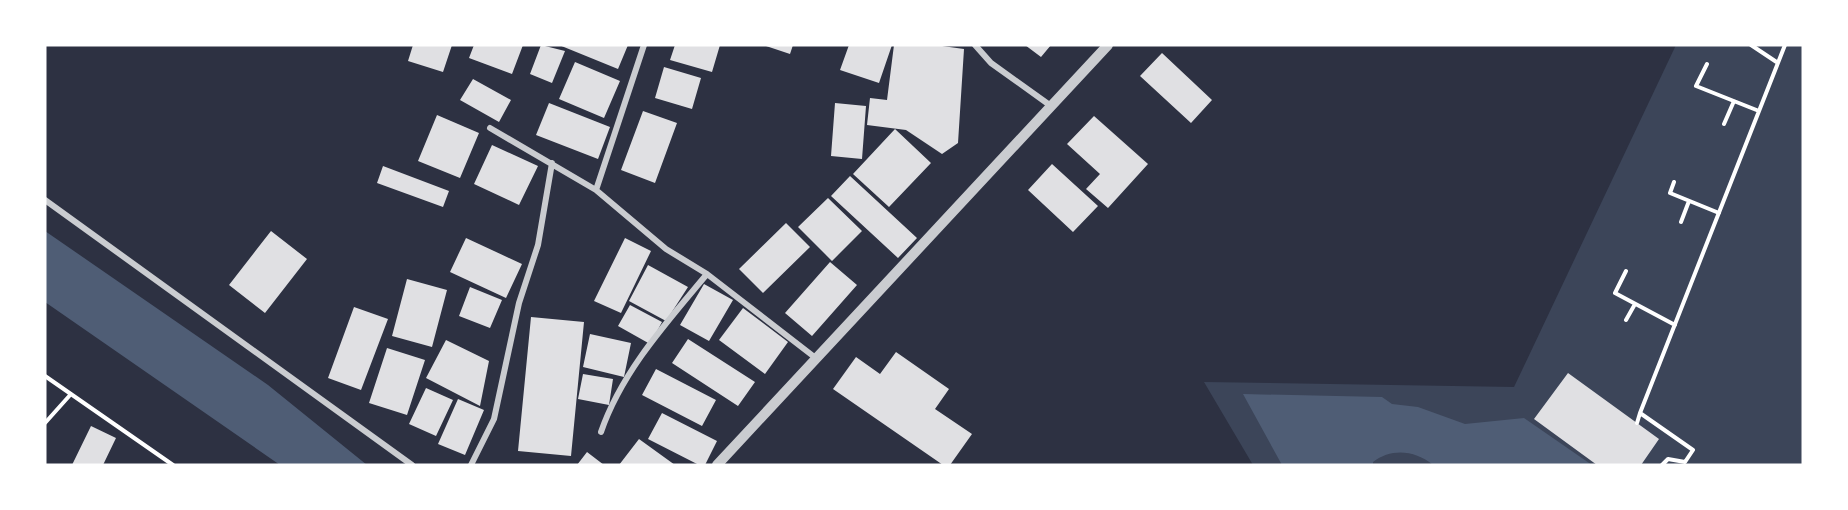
<svg xmlns="http://www.w3.org/2000/svg" width="1848" height="510" viewBox="0 0 1848 510" font-family="'PT Serif',serif">
<style>
.green{fill:#3c4559}
.water{fill:#4f5d75}
.building{fill:#e0e0e3}
.lines{fill:none;stroke-linecap:round;stroke-linejoin:round}
.path{stroke:#fff;stroke-width:4}
.minor{stroke:#caccd0;stroke-width:6}
.tertiary{stroke:#caccd0;stroke-width:10}
</style>
<rect width="100%" height="100%" fill="#2d3142"/>
<path class="green" d="M1676,45h127v420h-550l-49,-83 310,5z"/>
<path class="water" d="M45,231l223,154 99,80h-87l-235,-163z
M1243,394l139,3 10,7 26,3 47,17 59,-6 68,47h-159c-18,-15 -42,-17 -60,-3v3h-91z"/>
<path class="building" d="M413,45h39l-9,27 -35,-11z
M474,45h49l-11,29 -43,-16z
M541,45l24,6 -13,32 -22,-9z
M559,45h69l-10,24z
M675,45h45l-8,27 -42,-12z
M763,45h30l-3,9z
M849,45h43l-13,38 -39,-13z
M894,45h41l29,4 -6,94 -16,11 -36,-24 -39,-5 3,-27 17,2z
M1025,45h26l-10,12z
M1162,53l50,47 -21,23 -51,-47z
M575,62l45,19 -16,37 -45,-19z
M664,67l37,11 -9,31 -37,-11z
M473,79l38,21 -12,22 -39,-22z
M549,103l61,24 -12,32 -62,-24z
M835,103l31,3 -4,53 -31,-3z
M643,111l34,12 -22,60 -34,-13z
M437,115l42,18 -19,45 -42,-17z
M1094,116l54,48 -40,44 -22,-19 14,-15 -33,-30z
M895,129l36,34 -42,44 -36,-33z
M492,145l46,21 -19,39 -45,-21z
M1052,164l46,42 -25,26 -45,-42z
M383,166l66,25 -6,16 -66,-24z
M850,176l67,62 -19,20 -67,-62z
M828,198l34,33 -30,30 -34,-34z
M786,223l24,24 -47,46 -24,-24z
M271,231l36,28 -42,54 -36,-28z
M466,238l56,26 -16,34 -56,-26z
M625,238l26,13 -30,62 -27,-12z
M830,262l27,23 -45,51 -27,-23z
M648,265l40,22 -22,34 -37,-20z
M407,279l40,11 -15,57 -40,-11z
M704,284l29,16 -24,41 -29,-16z
M470,287l32,13 -12,28 -31,-12z
M630,305l32,17 -12,22 -32,-18z
M354,307l34,12 -27,71 -33,-12z
M743,308l45,34 -23,32 -46,-34z
M531,317l53,5 -13,134 -53,-5z
M590,334l41,9 -7,34 -41,-10z
M688,339l67,43 -17,24 -66,-43z
M446,340l43,21 -9,45 -54,-28z
M387,348l38,12 -18,55 -38,-12z
M896,352l53,37 -14,20 37,25 -22,31h-7l-110,-76 23,-32 24,17z
M656,369l60,31 -14,26 -60,-31z
M1568,373l91,66 -18,26h-44l-63,-46z
M583,374l30,5 -4,26 -31,-6z
M426,388l27,12 -17,36 -27,-12z
M458,399l26,11 -19,45 -27,-11z
M662,413l55,28 -12,24h-6l-51,-26z
M91,426l25,12 -13,27h-31z
M639,439l36,26h-56z
M587,452l17,13h-27z"/>
<g class="lines">
<path class="path" d="M1751,45l27,18
M1707,64l-11,22 63,25
M1724,124l10,-23
M1674,182l-4,11 49,20
M1681,222l8,-21
M1626,271l-11,22 60,32
M1626,320l9,-16
M45,376l128,89
M45,423l26,-29
M1637,423l3,-10
M1662,465l6,-6 17,3 8,-12 -53,-37 145,-368"/>
<path class="minor" d="M975,45l16,18 60,43
M490,128l106,62 70,59 41,25 110,85
M596,190l48,-145
M45,200l367,265
M601,432c21,-61 66,-110 106,-158
M471,465l23,-46 25,-116 19,-58 14,-82"/>
<path class="tertiary" d="M717,465l391,-420"/>
</g>
<rect width="1848" height="510" fill="none" stroke="#ffffff" stroke-width="93"/>
</svg>
